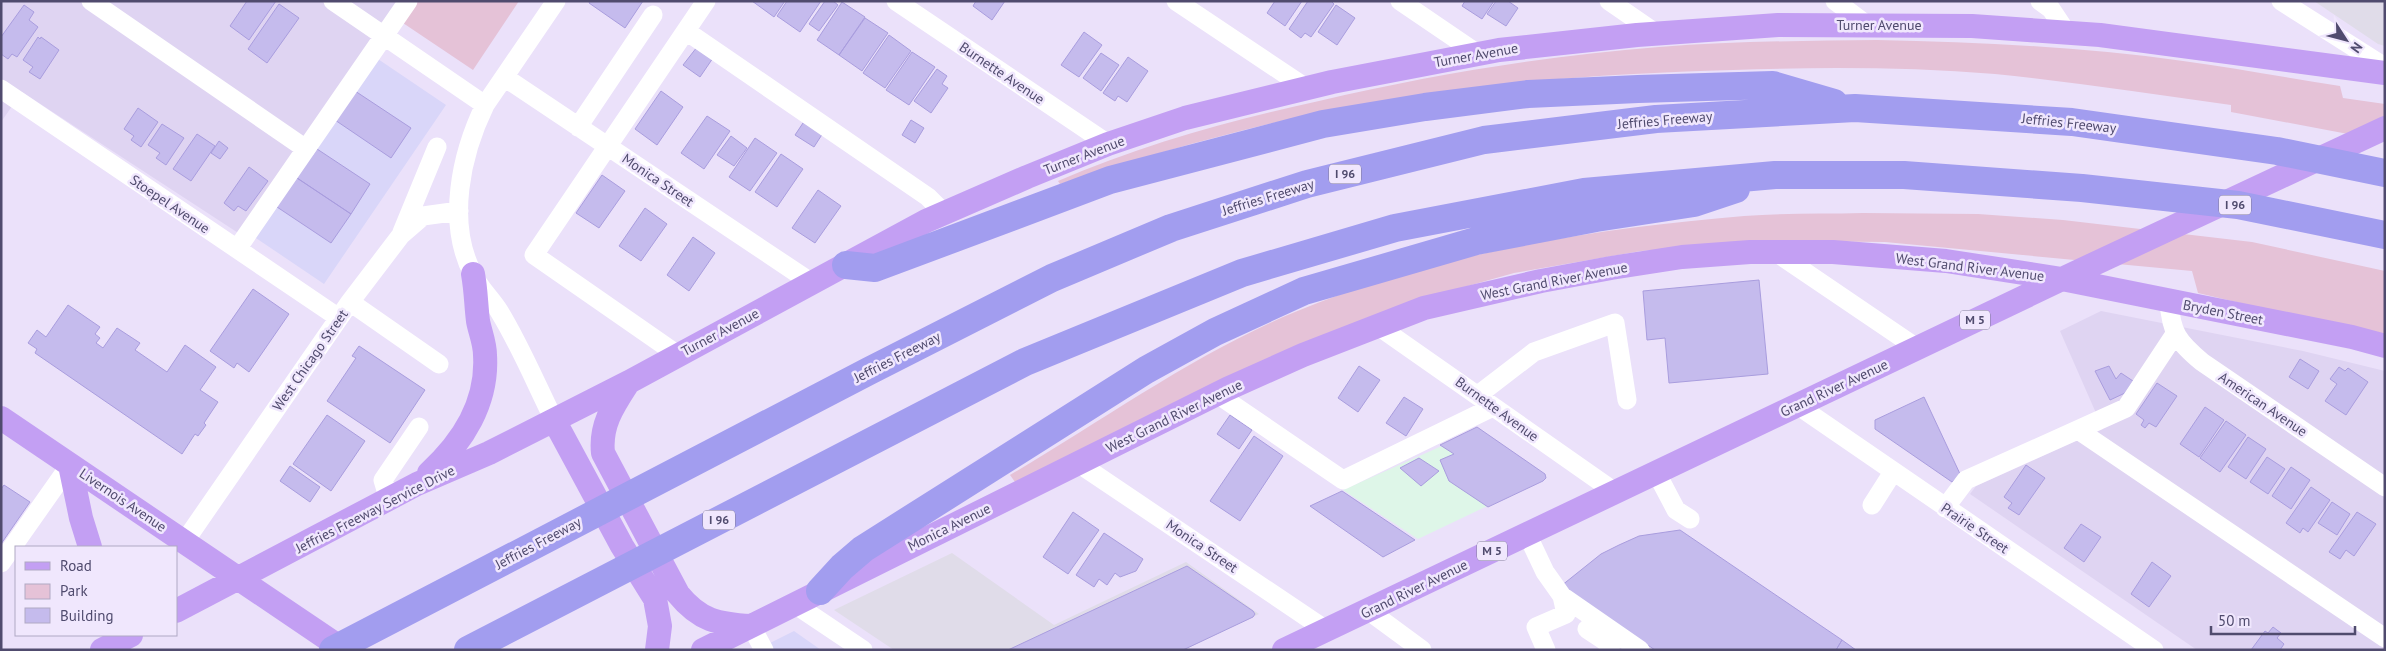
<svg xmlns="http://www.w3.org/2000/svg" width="2386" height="651" viewBox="0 0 2386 651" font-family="'PT Sans',sans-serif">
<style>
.residential{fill:#dfd4f2}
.commercial{fill:#d9d6f9}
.industrial{fill:#e0dce9}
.education{fill:#def6e8}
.green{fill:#e5c2d7}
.building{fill:#c5bbed;stroke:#a99dde}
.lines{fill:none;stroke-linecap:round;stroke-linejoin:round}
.minor{stroke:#fff;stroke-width:19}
.major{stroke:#c39ff3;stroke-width:24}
.highway{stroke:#a29def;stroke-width:28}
.labels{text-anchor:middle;stroke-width:5;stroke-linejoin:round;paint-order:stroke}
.shield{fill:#f0e7fd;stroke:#807a99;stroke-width:1}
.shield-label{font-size:12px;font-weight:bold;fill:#504b6e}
.street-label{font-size:14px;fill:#504b6e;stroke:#f0e7fd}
</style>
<rect width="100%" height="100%" fill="#ebe1fa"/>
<path class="residential" d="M1,1h413l-165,239 -227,-148 -21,30z
M2101,311l202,40 82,20v279h-188l-227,-156 6,-8 127,-57 -43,-98z"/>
<path class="commercial" d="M375,57l71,48 -122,179 -71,-48z
M794,631l27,19h-65z"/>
<path class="industrial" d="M2314,1h71v45l-7,-2z
M952,553l102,72 132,-63 73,52 -75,36h-290l-60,-40z"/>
<path class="education" d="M1480,429l66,49 -128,61 -75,-49z"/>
<path class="green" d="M414,1h105l-46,69 -73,-49z
M1877,40c102,2 205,7 306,21 52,7 105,17 157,25l3,12 42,6v37l-154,-29v-7c-78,-11 -157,-23 -236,-31 -87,-7 -175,-7 -262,-4 -109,3 -219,10 -327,27 -118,18 -233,50 -346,87l-2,-3c83,-36 173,-61 261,-80 112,-26 225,-45 340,-54 73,-6 146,-6 218,-7z
M1863,213l115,1 85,6 189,22 133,29v66l-187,-44 -6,-22 -307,-29 -116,-1 -128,10 -127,22 -103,29 -396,180 -5,-7c94,-55 184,-121 285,-163 141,-59 297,-83 449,-96 39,-3 79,-2 119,-3z"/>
<path class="building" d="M247,1h29l-27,39 -19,-14z
M590,1h53l-18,27 -36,-25z
M752,1h33l-11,16z
M787,1h34l-21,31 -23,-16z
M825,1h8l5,4 -19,26 -10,-7z
M976,1h29l-13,19 -19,-14z
M1275,1h27l-17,25 -18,-13z
M1308,1h23l3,3 -23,33 -6,-4 -4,5 -12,-9z
M1465,1h29l-12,18 -20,-13z
M1496,1h12l10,7 -12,18 -19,-12z
M842,2l23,15 -26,38 -22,-15z
M279,4l20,14 -32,45 -19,-14z
M24,5l10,7 -5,8 9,7 -21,30 -5,-3 -4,5 -7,-5v-17z
M1336,5l19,13 -18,27 -19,-13z
M865,18l23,15 -26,38 -23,-16z
M1084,32l18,13 -23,32 -18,-12z
M889,35l22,16 -26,37 -22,-15z
M38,37l2,2 1,-2 18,13 -19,29 -11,-7 4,-5 -10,-7z
M697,47l16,11 -13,19 -17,-12z
M912,52l23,15 -26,38 -23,-15z
M1101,53l18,12 -18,26 -18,-13z
M1128,57l20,14 -21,31 -9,-6 -3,5 -12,-8z
M937,69l10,7 -5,8 6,4 -17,25 -17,-12z
M352,89l59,39 -20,30 -59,-40z
M661,91l22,16 -26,38 -22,-16z
M138,108l20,14 -17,25 -10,-7 3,-4 -10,-7z
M707,116l23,15 -26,38 -23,-16z
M805,120l18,13 -9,14 -19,-12z
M911,120l13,8 -9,15 -13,-8z
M162,124l22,14 -18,27 -10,-7 4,-5 -12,-8z
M197,134l18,12 -24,35 -18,-12z
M731,136l16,12 -13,18 -17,-11z
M755,138l22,15 -27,38 -21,-14z
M219,141l9,7 -8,11 -9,-6z
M314,147l56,37 -19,30 -57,-38z
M781,154l22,15 -26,38 -22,-15z
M249,167l19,14 -22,30 -8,-5 -4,5 -10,-8z
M602,175l23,16 -26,37 -23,-15z
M294,176l57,38 -20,29 -57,-38z
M818,190l23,16 -26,37 -23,-15z
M645,208l22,16 -26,37 -22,-15z
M693,237l22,16 -26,38 -22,-16z
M1759,280l9,94 -99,9 -4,-45 -18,2 -4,-49z
M253,289l36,25 -40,58 -12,-9 -3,5 -24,-17z
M68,305l32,22 -5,7 5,4 -4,5 7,5 14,-20 23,15 -5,7 32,22 18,-27 31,22 -16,23 18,12 -14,21 2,2 -8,11 -3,-2 -13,20 -147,-101 2,-4 -9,-6 9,-13 9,7z
M359,346l66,44 -35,53 -63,-42 29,-43 -4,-2z
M2300,359l19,12 -11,18 -19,-12z
M1359,366l21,14 -22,32 -20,-14z
M2109,366l7,13 5,-6 12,8 -8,12 -15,7 -15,-29z
M2339,367l6,4 3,-3 20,14 -22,33 -21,-14 12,-17 -7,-5z
M2157,383l20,13 -21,31 -7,-4 -4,5 -4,-3 3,-5 -8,-6z
M1404,397l19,12 -17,27 -20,-13z
M1924,397l37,79 -9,6 -77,-53v-9z
M2205,407l19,13 -25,37 -19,-13z
M327,415l38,26 -34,50 -38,-27z
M1230,415l22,15 -13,19 -22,-15z
M2226,421l20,14 -26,37 -20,-14z
M1477,427l68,47 1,4 -3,3 -55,26 -39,-26 -9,-21 14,-6 -14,-9z
M1254,436l29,20 -43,65 -30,-20z
M2248,437l18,12 -20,30 -18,-12z
M2267,457l18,12 -17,25 -18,-12z
M1419,458l20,13 -18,15 -21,-18z
M2026,465l19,13 -26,37 -11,-7 4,-5 -8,-6z
M290,466l30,21 -10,15 -30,-21z
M2291,467l19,13 -19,29 -19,-13z
M4,485l26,17 -29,42v-55z
M2311,487l19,13 -22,32 -5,-4 -3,5 -14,-10z
M1342,491l73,49 -32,17 -73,-51z
M2332,502l18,12 -13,21 -19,-12z
M1073,512l26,18 -31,44 -25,-17z
M2357,512l19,12 -22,32 -8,-6 -6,9 -11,-7z
M2081,524l20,13 -17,25 -20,-14z
M1680,530l162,110 -6,10h-181l-94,-64 40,-32 18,-9 20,-9z
M1104,533l39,26 -7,12 -16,6 -5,-4 -8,12 -8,-6 -5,8 -18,-12z
M2152,562l19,14 -22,31 -18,-13z
M1187,566l66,45 2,3 -2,3 -70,33h-175z
M2273,627l8,6 -4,5 7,6 -4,6h-29l14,-19 3,2z
M1842,640l14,10h-20z"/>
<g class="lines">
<path class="minor" d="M91,1l215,148
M333,1l152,104
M896,1l212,143
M1176,1l130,87
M1400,1l78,53
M1609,1l48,33
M1835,1l32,24
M2040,1l11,8 16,24
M2281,1l104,66
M686,31l242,166 16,16
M504,77l308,206
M1,89l338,229
M578,127l75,-112
M402,232l35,-85
M237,249l171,-248
M1777,253l140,95
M2169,301c2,32 9,41 33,61l183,125
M350,302l89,62
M1378,326l237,166
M678,355l-144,-100 172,-254
M1217,394l126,86 150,-73
M1478,395l56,-43 81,-29 12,77
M1797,405l357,245
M554,420c-18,-36 -34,-75 -55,-109 -8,-13 -20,-23 -26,-37 -27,-51 -12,-120 12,-169l71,-104
M2078,430l307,208
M1078,463l248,167
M1656,472l20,38 14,9
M389,500l-6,-20 36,-53
M1872,505l21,-33
M1945,508l21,-28 160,-72 49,-74
M1527,534l18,38 17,24 78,54
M185,541l165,-239 51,-67 22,-19 36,-5
M1,563l69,-98
M796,605l67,45
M1369,611l53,39
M751,626l13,24
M1587,629l24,16 -3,5
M1546,650l-10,-23 30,-13 -4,-18"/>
<path class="major" d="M628,383c-15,23 -28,42 -25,70l75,141c22,27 40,30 73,32
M1,418l343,232
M554,420l68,126 33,53 5,27 -3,24
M70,465l11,53 9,29
M429,473c34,-31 59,-71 56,-118 0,-12 -5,-23 -7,-34 -2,-16 -2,-31 -5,-47
M176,611l241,-127 72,-31 140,-71 297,-161 101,-44 81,-33 77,-26 147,-36 167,-32 138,-15 141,-10 194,1 128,9 285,38
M102,650l29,-15
M703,650l524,-261 76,-34 121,-47 117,-27 70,-13 71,-11 68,-5h83l113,9 116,18 290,58 33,9
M1284,650l778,-371 323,-151"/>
<path class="highway" d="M846,265l29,3 235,-88 213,-56 102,-17 103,-13 110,-5 135,-4 61,18
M820,591l22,-24 21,-18 283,-179 69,-38 89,-41 172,-50 120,-23 98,-15 42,-14
M333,650l536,-279 183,-93 119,-50 136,-44 177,-44 172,-21 199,-11 217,14 205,29 108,22
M468,650l557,-288 217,-89 153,-45 189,-36 191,-17h129l178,13 156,17 147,30"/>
</g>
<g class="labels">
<g class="shield">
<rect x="1329" y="164.5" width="32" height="19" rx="4"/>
<rect x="2219" y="195.5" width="32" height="19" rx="4"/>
<rect x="1960" y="310.5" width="30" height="19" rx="4"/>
<rect x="703" y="510.5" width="32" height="19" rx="4"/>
<rect x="1477" y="541.5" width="30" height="19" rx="4"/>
</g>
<g class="shield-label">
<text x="1345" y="178">I 96</text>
<text x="2235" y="209">I 96</text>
<text x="1975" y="324">M 5</text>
<text x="719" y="524">I 96</text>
<text x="1492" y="555">M 5</text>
</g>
<g class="street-label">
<text x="1879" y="30">Turner Avenue</text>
<text transform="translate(1476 55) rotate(-10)" y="5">Turner Avenue</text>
<text transform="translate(1002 73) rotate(34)" y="5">Burnette Avenue</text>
<text transform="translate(1665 120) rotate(-5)" y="5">Jeffries Freeway</text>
<text transform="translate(2069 123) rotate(6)" y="5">Jeffries Freeway</text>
<text transform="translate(1084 155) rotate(-21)" y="5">Turner Avenue</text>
<text transform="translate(658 180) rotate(34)" y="5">Monica Street</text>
<text transform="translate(1268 197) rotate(-17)" y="5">Jeffries Freeway</text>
<text transform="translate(170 204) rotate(34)" y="5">Stoepel Avenue</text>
<text transform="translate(1970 267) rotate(7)" y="5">West Grand River Avenue</text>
<text transform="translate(1554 281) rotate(-11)" y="5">West Grand River Avenue</text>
<text transform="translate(2223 312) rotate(11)" y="5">Bryden Street</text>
<text transform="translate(720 332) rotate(-28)" y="5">Turner Avenue</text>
<text transform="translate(897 357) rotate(-27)" y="5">Jeffries Freeway</text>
<text transform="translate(310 360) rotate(-55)" y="5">West Chicago Street</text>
<text transform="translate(1834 388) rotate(-25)" y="5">Grand River Avenue</text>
<text transform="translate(2263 404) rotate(34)" y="5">American Avenue</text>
<text transform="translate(1497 409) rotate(36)" y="5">Burnette Avenue</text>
<text transform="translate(1174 416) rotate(-26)" y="5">West Grand River Avenue</text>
<text transform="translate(123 500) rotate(34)" y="5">Livernois Avenue</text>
<text transform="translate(375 509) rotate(-27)" y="5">Jeffries Freeway Service Drive</text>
<text transform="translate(949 527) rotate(-26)" y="5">Monica Avenue</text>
<text transform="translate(1975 528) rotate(34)" y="5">Prairie Street</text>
<text transform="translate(538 543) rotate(-28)" y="5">Jeffries Freeway</text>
<text transform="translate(1202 546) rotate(34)" y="5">Monica Street</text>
<text transform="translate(1414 589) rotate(-26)" y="5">Grand River Avenue</text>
</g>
</g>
<rect width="2386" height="651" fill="none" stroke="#504b6e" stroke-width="5"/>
<rect x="15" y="546" width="162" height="90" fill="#f0e7fd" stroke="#b0a9c4"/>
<rect x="25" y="562" width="25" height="8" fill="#c39ff3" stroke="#b0a9c4"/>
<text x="60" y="571" font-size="15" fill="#504b6e">Road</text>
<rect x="25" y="584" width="25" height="15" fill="#e5c2d7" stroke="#b0a9c4"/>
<text x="60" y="596" font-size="15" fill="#504b6e">Park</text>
<rect x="25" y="608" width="25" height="15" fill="#c5bbed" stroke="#b0a9c4"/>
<text x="60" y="621" font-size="15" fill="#504b6e">Building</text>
<g transform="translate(2346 40) rotate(126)" stroke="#f0e7fd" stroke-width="4" paint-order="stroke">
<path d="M0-4L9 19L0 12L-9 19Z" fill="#504b6e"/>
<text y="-8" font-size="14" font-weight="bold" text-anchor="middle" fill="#504b6e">N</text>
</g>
<path d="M2211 626v8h144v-8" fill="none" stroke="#504b6e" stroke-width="2.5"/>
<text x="2218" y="626" font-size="15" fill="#504b6e" stroke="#f0e7fd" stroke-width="4" paint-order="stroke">50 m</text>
</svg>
